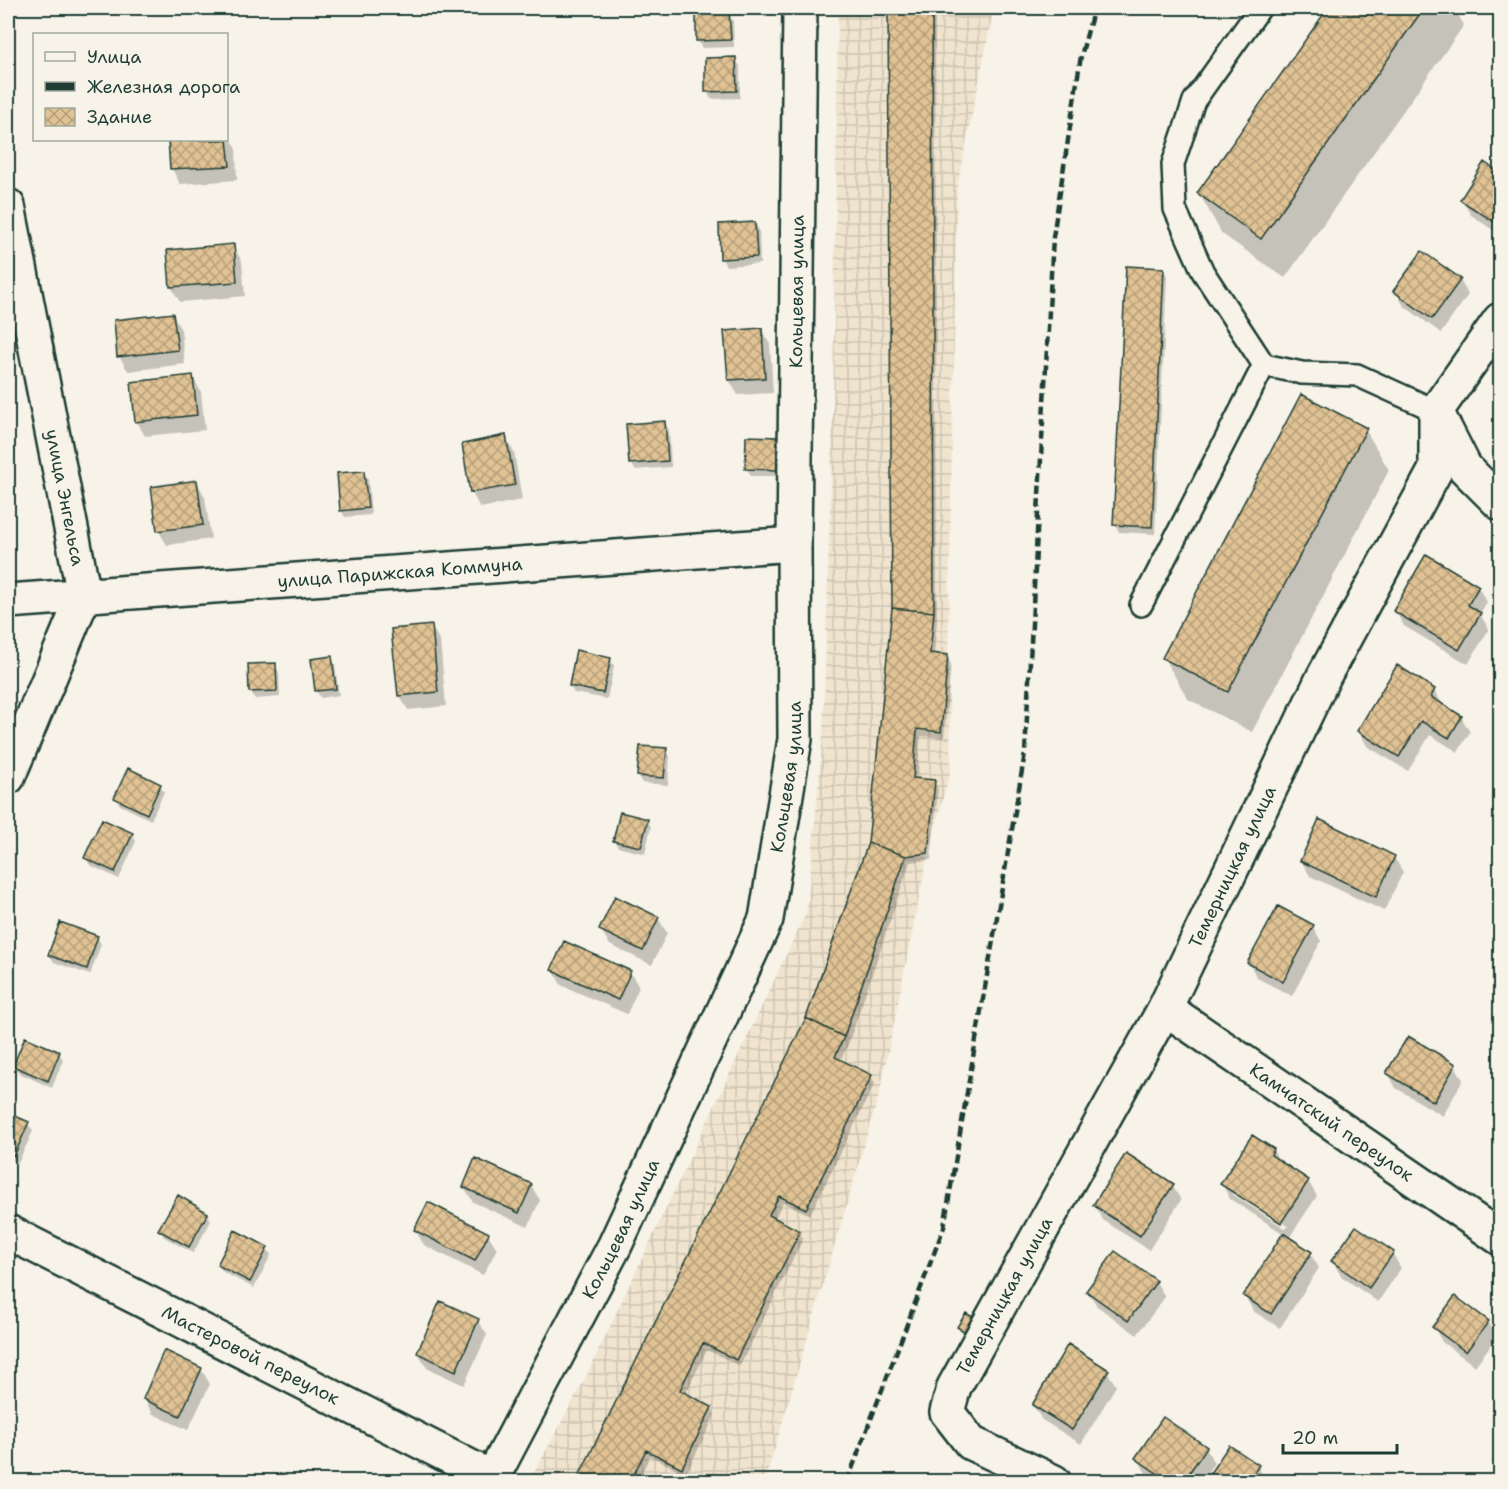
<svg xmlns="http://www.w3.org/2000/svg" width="1508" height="1489" viewBox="0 0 1508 1489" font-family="'Shantell Sans',sans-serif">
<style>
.industrial{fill:url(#industrial-grid)}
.shadow{fill:#0003;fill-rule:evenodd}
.building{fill:url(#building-cross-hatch);stroke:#1f3d34;stroke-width:1.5}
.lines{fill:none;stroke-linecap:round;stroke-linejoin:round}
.service-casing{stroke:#1f3d34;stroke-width:26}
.minor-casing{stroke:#1f3d34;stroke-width:38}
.service{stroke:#f7f3e8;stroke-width:21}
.minor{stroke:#f7f3e8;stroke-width:33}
.rail{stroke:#1f3d34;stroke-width:4.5;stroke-dasharray:9 4.5;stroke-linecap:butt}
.labels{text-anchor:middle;stroke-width:5;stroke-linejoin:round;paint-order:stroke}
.street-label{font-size:18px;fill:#1f3d34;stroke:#f7f3e8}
</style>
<defs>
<pattern id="industrial-grid" width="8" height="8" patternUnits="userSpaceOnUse" patternTransform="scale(1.5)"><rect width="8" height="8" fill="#f0e4cf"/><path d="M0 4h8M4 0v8" fill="none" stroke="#cdc4b2"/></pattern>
<pattern id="building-cross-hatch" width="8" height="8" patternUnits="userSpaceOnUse" patternTransform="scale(1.5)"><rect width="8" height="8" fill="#e0c294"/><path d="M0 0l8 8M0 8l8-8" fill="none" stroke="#b59f7a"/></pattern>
</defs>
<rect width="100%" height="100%" fill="#f7f3e8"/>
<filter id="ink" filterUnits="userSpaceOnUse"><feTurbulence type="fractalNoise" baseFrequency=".0167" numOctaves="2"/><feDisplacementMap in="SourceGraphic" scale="12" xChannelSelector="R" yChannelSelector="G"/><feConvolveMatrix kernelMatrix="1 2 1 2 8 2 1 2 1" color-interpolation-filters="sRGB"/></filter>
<g filter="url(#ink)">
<path class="industrial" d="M838,8h156l-37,179 -9,468 3,114 -23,84 -48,239 -115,389 -236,1 56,-103 222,-468 16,-176 10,-320z"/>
<path class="shadow" d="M889,8h46l2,612 -3,35 13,2 4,7 -7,74 -23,-2 -5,44 18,2 4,7 -7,71 -21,2 -62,183 -8,16 31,15 4,7 -65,132 -27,-13 -9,18 25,12 4,7 -63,127 -33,-16 -22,45 26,13 4,7 -29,59 -36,-18 -13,26h-59l229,-464 63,-175 23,-235z
M1330,8h124l10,17 -179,253 -63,-44 -23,-41z
M729,14l4,7 1,26 -32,1 -4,-7z
M736,59l4,7v32l-29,1 -4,-7z
M227,132l9,15 1,33 -57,4 -8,-15 -2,-29h56z
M1485,164l15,10v61l-29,-20 -9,-15z
M754,223l5,7 1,34 -34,2 -4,-7z
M233,246l9,15 3,35 -65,6 -9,-15z
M1163,269l4,7 -12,258 -36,-2 -4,-7z
M1460,280l8,15 -27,38 -37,-27 -9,-15z
M173,315l8,15 4,34 -57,7 -9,-15z
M761,329l9,15 3,49 -35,2 -9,-15 -3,-48z
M193,377l8,15 4,38 -60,6 -8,-14z
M665,423l4,7 2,37 -36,3 -4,-7z
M1365,429l24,41 -137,262 -64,-33 -24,-41z
M505,437l9,15 8,48 -42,8 -8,-15 -9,-48z
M777,438l4,7 -1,31h-29l-4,-7z
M363,472l5,7 3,36 -26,2 -4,-7z
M197,482l8,15 6,42 -44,6 -9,-15z
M1478,587l9,15 -7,12 9,15 -21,35 -64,-38 -9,-15z
M431,626l9,15 6,65 -38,4 -9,-15z
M331,657l4,7 4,31 -18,3 -5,-7z
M610,659l4,7 -7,33 -33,-6 -4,-7z
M275,665l4,7 1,25 -25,2 -5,-8z
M1434,690l9,15 18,12 9,15 -12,20 -28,-17 -22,36 -41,-25 -8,-15z
M666,749l4,7 -2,29 -26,-2 -4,-7z
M160,785l4,7 -13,28 -31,-15 -4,-8z
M647,820l4,7 -6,27 -27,-7 -4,-7z
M132,834l4,7 -17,38 -29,-14 -4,-7z
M1394,857l9,15 -19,39 -74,-35 -9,-15z
M658,918l9,15 -15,32 -42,-20 -9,-15z
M1312,926l9,15 -29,55 -35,-18 -8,-15z
M97,937l4,7 -11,31 -36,-13 -4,-7z
M553,970l77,2 9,15 -12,27 -66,-29z
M59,1053l4,7 -11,28 -33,-15 -4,-7z
M1455,1065l8,15 -20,36 -47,-28 -8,-15z
M8,1114l20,10 5,7 -15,32 -10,-5z
M1273,1150l7,13 28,18 9,15 -28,42 21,15 9,15 -39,60 -27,-17 -8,-15 39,-62 -54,-35 -8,-15zM1232,1190l56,36 -2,3 -54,-35z
M1172,1185l9,15 -32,50 -46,-30 -8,-15z
M531,1186l9,14 -12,27 -55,-25 -9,-15z
M207,1214l4,7 -18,32 -29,-16 -4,-7z
M415,1230l73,4 9,15 -14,26 -59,-30z
M267,1248l4,7 -17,33 -31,-16 -4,-7z
M1392,1253l9,15 -23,34 -37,-26 -8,-14z
M1156,1282l9,15 -28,38 -40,-29 -9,-15z
M478,1320l9,15 -23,50 -37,-17 -9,-15z
M1488,1322l9,15 -22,29 -33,-24 -8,-15z
M201,1369l9,15 -22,46 -35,-16 -9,-15z
M1107,1371l9,15 -35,58 -39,-24 -9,-15z
M1206,1448l8,15 -13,19h-42l-13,-9 -9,-15z
M1258,1466l8,16h-60z"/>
<path class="building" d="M888,8h44l2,604 -42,-4z
M1328,8h96l-163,231 -64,-46z
M729,12l2,28 -35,1v-27z
M736,57l1,34 -32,1v-34z
M226,131l4,35 -60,3 -2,-29h58z
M1484,162l16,11 -1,52 -39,-25z
M755,222l2,35 -37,2 -1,-35z
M234,244l3,38 -67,5 -3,-37z
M1422,251l39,28 -29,40 -39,-28z
M1126,266l38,2 -12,259 -39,-2z
M173,313l5,37 -61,7 -3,-37z
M762,328l3,50 -37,2 -4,-49z
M193,375l4,40 -62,7 -4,-40z
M1301,394l66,34 -139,264 -66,-34z
M665,421l3,40 -39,3 -3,-40z
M506,435l9,50 -45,8 -8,-49z
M746,436l32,1 -1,33 -32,-1z
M364,471l4,37 -28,3 -3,-38z
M197,480l6,45 -46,6 -6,-44z
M1426,554l53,32 -11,19 13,8 -22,37 -66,-39z
M892,608l42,4 -4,41 18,2 -7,77 -24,-3 -4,49 22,2 -7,73 -22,3 -38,-13z
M432,625l6,67 -40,4 -7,-67z
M576,650l35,8 -8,35 -34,-7z
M332,656l4,33 -21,2 -4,-32z
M276,663l1,28 -28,1 -1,-28z
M1397,665l38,24 -4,8 31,19 -13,22 -28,-17 -22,36 -42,-26z
M640,746l27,2 -3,30 -27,-2z
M128,768l33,16 -14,30 -33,-16z
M620,812l28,7 -7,28 -28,-6z
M102,819l31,14 -18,39 -31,-14z
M1319,819l76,37 -19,41 -76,-36z
M868,843l38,13 -62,181 -38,-19z
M615,896l44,21 -16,34 -44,-21z
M1278,906l36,19 -31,57 -36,-19z
M60,922l38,14 -11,33 -39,-14z
M564,941l67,30 -13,29 -67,-30z
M806,1018l38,19 -9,20 37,18 -66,134 -27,-13 -10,19 31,16 -64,129 -33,-17 -23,47 32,17 -30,61 -36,-18 -16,32h-54z
M1408,1036l48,28 -22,38 -48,-29z
M25,1037l35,15 -12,29 -35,-15z
M8,1113l21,9 -15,34 -6,-3z
M1252,1135l22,14 -3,6 38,25 -28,43 -61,-39z
M1126,1153l48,31 -34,52 -47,-31z
M475,1158l57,26 -13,29 -56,-26z
M178,1195l30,18 -19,34 -31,-17z
M428,1202l61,31 -14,28 -61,-31z
M1356,1226l38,26 -25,36 -38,-27z
M235,1230l33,17 -18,35 -33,-17z
M1283,1233l29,19 -41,62 -28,-18z
M1115,1251l42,30 -29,40 -42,-30z
M1455,1296l34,25 -23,31 -34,-25z
M440,1301l39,18 -23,52 -39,-18z
M966,1313l15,9 -9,14 -15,-9z
M1068,1344l41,26 -37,60 -40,-25z
M164,1350l38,18 -22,48 -37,-17z
M1163,1417l44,30 -24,35h-13l-35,-24z
M1229,1445l30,20 -11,17h-44z"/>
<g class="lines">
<defs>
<path id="service" d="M1260,8l-66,93 -21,63 2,45 28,63 61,93
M1141,605l123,-240 38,8 55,2 79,36"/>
<g id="minor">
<path id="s1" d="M8,206l76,389 -76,182"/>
<path d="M1438,415l27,53 35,35"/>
<path id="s2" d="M8,601l786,-57"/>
<path id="s3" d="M1165,1008l335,230"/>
<path id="s4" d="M8,1232l484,246"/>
<path id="s5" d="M490,1482l125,-237 151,-326 29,-180 -1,-195 6,-536"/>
<path id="s6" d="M1054,1482l-83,-39 -24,-31 7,-25 211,-379 159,-332 112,-207v-58l64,-91"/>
</g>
</defs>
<use href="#service" class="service-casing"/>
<use href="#minor" class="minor-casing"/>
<use href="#service" class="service"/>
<use href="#minor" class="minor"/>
<path class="rail" d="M847,1482l97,-255 81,-474 28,-516 28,-181 13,-48"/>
</g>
</g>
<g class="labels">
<g class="street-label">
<text dy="6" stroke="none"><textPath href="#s5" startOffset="1257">Кольцевая улица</textPath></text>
<text dy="6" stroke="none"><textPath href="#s1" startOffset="297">улица Энгельса</textPath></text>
<text dy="6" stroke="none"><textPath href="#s2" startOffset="393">улица Парижская Коммуна</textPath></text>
<text dy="6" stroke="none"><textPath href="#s5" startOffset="771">Кольцевая улица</textPath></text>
<text dy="6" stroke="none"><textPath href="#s6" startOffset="747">Темерницкая улица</textPath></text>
<text dy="6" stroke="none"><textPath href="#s3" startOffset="202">Камчатский переулок</textPath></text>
<text dy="6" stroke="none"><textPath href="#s5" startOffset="285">Кольцевая улица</textPath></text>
<text dy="6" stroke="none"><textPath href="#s6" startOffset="261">Темерницкая улица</textPath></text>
<text dy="6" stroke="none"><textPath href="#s4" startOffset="272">Мастеровой переулок</textPath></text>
</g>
</g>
<rect width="1508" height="1489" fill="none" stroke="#f7f3e8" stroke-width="30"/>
<rect x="15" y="15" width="1478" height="1459" fill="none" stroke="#1f3d34" stroke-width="2" filter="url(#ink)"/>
<rect x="33" y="33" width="195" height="108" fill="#f7f3e8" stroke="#a1aaa0" stroke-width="1.5"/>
<rect x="45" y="52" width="30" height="9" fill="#f7f3e8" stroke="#a1aaa0" stroke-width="1.5"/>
<text x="87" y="63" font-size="18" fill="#1f3d34">Улица</text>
<rect x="45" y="82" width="30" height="9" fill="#1f3d34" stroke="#a1aaa0" stroke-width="1.5"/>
<text x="87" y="93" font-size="18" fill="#1f3d34">Железная дорога</text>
<rect x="45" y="108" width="30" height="18" fill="url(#building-cross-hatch)" stroke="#a1aaa0" stroke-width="1.5"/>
<text x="87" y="123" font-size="18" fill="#1f3d34">Здание</text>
<path d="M1283 1444v9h114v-9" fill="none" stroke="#1f3d34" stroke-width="3"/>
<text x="1292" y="1444" font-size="18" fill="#1f3d34" stroke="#f7f3e8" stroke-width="4.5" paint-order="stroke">20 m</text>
</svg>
